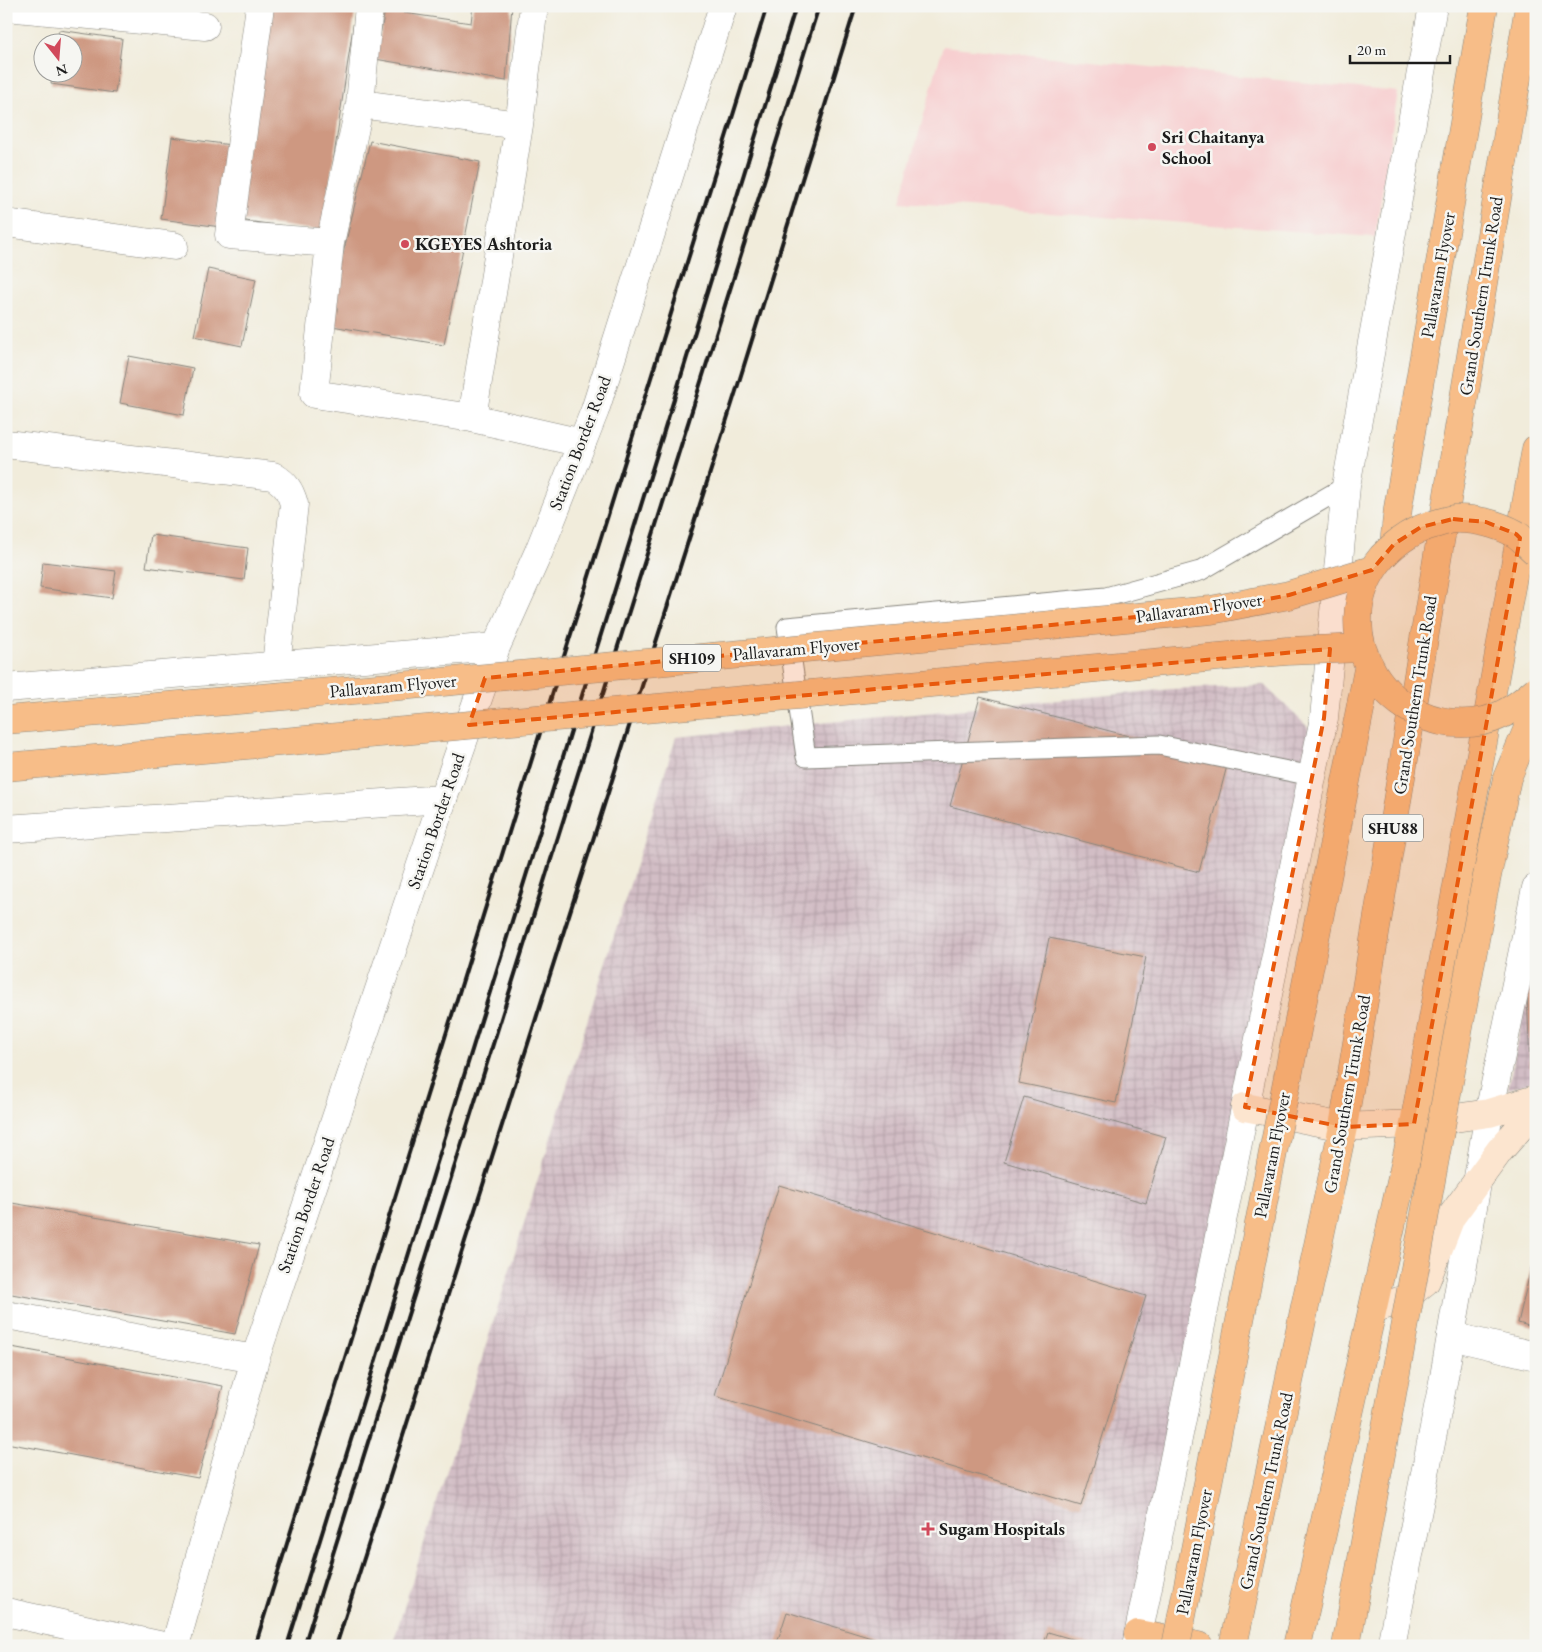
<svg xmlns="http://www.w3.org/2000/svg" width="1542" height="1652" viewBox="0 0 1542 1652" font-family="'EB Garamond',serif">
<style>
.built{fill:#f7cfd0}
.industrial{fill:url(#industrial-grid)}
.building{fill:#ce9881}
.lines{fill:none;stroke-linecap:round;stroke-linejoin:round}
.service-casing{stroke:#86847c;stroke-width:21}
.minor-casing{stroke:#86847c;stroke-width:29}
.tertiary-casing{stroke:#86847c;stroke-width:29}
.secondary-casing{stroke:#86847c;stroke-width:29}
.primary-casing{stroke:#86847c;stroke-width:29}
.service{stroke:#fff;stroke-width:19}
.minor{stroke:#fff;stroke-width:28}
.tertiary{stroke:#fff;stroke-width:28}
.secondary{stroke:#fce5cf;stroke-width:28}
.primary{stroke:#f7bd88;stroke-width:28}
.rail{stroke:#1c1c1c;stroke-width:4}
.primary-bridge-casing{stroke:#86847c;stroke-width:29;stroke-linecap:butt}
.primary-bridge{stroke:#f7bd88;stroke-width:28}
.marked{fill:#e8590c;fill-opacity:0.2;stroke:#e8590c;stroke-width:4;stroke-dasharray:10 6;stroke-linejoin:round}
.poi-dot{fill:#d1495b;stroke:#f6f6f2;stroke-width:2}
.labels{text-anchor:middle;stroke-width:5;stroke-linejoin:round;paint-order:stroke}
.shield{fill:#f6f6f2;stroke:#5d5d5c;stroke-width:1}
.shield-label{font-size:16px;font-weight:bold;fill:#1c1c1c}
.poi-label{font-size:18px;font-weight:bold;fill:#1c1c1c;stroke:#f6f6f2;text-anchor:start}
.street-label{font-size:18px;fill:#1c1c1c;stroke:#f6f6f2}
</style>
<defs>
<pattern id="industrial-grid" width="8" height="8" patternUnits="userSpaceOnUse" patternTransform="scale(1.25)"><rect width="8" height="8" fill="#d2bdc5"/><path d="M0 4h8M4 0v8" fill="none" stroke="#b4a2a9"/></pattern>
</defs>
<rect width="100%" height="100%" fill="#f6f6f2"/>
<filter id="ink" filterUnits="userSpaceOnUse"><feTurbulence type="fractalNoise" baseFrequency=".02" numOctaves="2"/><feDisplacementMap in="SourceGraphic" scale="10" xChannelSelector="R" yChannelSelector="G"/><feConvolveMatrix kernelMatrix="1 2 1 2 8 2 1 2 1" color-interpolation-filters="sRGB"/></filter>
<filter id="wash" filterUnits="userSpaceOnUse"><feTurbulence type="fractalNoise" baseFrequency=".0096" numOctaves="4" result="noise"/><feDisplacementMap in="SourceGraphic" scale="20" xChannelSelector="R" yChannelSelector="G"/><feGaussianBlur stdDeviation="1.12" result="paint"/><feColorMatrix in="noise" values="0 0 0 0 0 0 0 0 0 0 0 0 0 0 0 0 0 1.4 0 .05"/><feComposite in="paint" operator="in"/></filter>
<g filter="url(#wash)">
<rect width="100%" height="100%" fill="#f1ecdb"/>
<path class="built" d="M943,46l455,46 -23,145 -475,-35z"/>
<path class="industrial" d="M1264,685l49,47 -186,914h-735l284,-909 496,-48z
M1536,941v140l-28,8 19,-98z"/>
<g id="blocks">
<path class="building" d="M268,6h88l-33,225 -85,-11z
M386,6h19l-1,7 67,10 2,-17h39l-6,75 -131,-22z
M59,30l63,9 -7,54 -64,-9 2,-12h19v-30h-15z
M172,137l59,8 -10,82 -60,-8z
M370,141l110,21 -36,183 -118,-20z
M208,269l48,10 -14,67 -48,-10z
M129,356l64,12 -9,47 -64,-12z
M151,535l97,13 -4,32 -98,-13z
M43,562l73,9 -4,27 -72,-10z
M980,697l248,65 -29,110 -249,-66z
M1049,938l97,19 -30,146 -97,-20z
M1536,989v78l-6,1 -3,-77z
M1024,1097l142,40 -20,66 -142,-41z
M779,1185l367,111 -65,210 -366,-110z
M6,1202l253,43 -24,89 -229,-41z
M1532,1264h4v64l-18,-5z
M6,1346l217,40 -25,92 -192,-35z
M787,1612l107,33v1h-118z
M1048,1632l44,13v1h-49z"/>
</g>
</g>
<g filter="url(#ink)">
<use href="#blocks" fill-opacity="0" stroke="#86847c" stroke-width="1"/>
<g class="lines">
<defs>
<path id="service" d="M1312,776l-153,-31 -353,12 -19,-130 319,-30 94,-26 146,-85"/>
<path id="minor" d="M260,6l-31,229 101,8 30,-139 9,-98
M6,7l199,19
M360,104l159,21
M6,223l168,23
M330,243l-16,151 158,24 110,25
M472,418l47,-293 15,-119
M6,444l267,32c13,8 17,14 21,28l-18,161
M6,1315l249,44
M1451,1336l85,20
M6,1612l157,34
M175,1646l80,-287 188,-560"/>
<path id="tertiary" d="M6,688l490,-41
M6,829l437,-30 53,-152 43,-96 56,-141 128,-404
M1136,1646l188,-928 22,-232 87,-480
M1391,1646l53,-269 45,-264 47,-225"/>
<path id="secondary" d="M1245,1107l98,20 71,-3 75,-11 47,-14
M1373,1309l29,-9 24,-19 25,-64 49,-67 24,-27 12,-3"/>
<path id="primary" d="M1394,544l4,-36 86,-502
M1138,1634l61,12
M1233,1646l110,-519 186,-1121
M1297,1646l117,-522 122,-675"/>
</defs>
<use href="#service" class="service-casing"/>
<use href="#minor" class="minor-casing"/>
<use href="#tertiary" class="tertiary-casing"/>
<use href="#secondary" class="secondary-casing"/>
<use href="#primary" class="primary-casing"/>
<use href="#service" class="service"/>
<use href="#minor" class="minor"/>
<use href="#tertiary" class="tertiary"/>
<use href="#secondary" class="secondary"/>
<use href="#primary" class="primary"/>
<path class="rail" d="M255,1646l512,-1640
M287,1646l509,-1640
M304,1646l515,-1640
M336,1646l401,-1258 119,-382"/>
<defs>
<path id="primary-bridge" d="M1536,552c-7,-6 -13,-13 -20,-18 -18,-10 -42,-16 -62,-15 -6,1 -13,3 -19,5 -21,5 -38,17 -53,33 -63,75 8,183 102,164 21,-5 37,-18 52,-31
M6,720l394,-34 811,-76 78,-15 83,-25
M6,767l1234,-112 47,-4 75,-3
M1176,1646l193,-982
M1346,1646l137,-750 24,-118 29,-69"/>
</defs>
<use href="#primary-bridge" class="primary-bridge-casing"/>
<use href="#primary-bridge" class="primary-bridge"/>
</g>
</g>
<path class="marked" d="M1453,519l33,3 30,12 4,4 -106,586 -71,3 -98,-20 79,-389 6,-69 -861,76 16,-47 726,-68 78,-15 83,-25 22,-26 27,-17z"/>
<g class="poi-dot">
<circle cx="1152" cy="147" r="5"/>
<circle cx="405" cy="244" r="5"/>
<path d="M925.5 1521.5h5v5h5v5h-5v5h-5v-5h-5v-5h5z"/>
</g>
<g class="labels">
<g class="shield">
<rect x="663" y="644.5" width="58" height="27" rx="4"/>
<rect x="1363" y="814.5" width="60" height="27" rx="4"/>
</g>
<g class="shield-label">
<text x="692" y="664">SH109</text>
<text x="1393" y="834">SHU88</text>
</g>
<g class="poi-label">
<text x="1162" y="143">Sri Chaitanya<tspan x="1162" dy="21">School</tspan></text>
<text x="415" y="250">KGEYES Ashtoria</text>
<text x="939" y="1535">Sugam Hospitals</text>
</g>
<g class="street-label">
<text transform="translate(1438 275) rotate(-80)" y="6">Pallavaram Flyover</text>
<text transform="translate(1481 296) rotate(-81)" y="6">Grand Southern Trunk Road</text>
<text transform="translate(580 443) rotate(-69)" y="6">Station Border Road</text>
<text transform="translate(1199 608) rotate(-8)" y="6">Pallavaram Flyover</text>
<text transform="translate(796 649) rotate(-5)" y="6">Pallavaram Flyover</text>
<text transform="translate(393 686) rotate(-5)" y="6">Pallavaram Flyover</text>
<text transform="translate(1415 695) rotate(-81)" y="6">Grand Southern Trunk Road</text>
<text transform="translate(436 821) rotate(-71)" y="6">Station Border Road</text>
<text transform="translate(1347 1094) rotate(-80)" y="6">Grand Southern Trunk Road</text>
<text transform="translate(1272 1155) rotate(-79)" y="6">Pallavaram Flyover</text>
<text transform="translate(306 1205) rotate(-71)" y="6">Station Border Road</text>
<text transform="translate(1266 1491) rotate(-78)" y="6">Grand Southern Trunk Road</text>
<text transform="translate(1194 1552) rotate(-79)" y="6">Pallavaram Flyover</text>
</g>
</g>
<rect width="1542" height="1652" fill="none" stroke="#f6f6f2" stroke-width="25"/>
<g transform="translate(58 58) rotate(163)"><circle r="24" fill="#f6f6f2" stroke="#9f9f9c"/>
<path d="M0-4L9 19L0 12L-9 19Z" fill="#d1495b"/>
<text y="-8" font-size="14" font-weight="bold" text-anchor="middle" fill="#1c1c1c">N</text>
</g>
<path d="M1350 55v8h100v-8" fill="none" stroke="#1c1c1c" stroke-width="2.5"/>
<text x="1357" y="55" font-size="15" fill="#1c1c1c" stroke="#f6f6f2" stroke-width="4" paint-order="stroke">20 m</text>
</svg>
